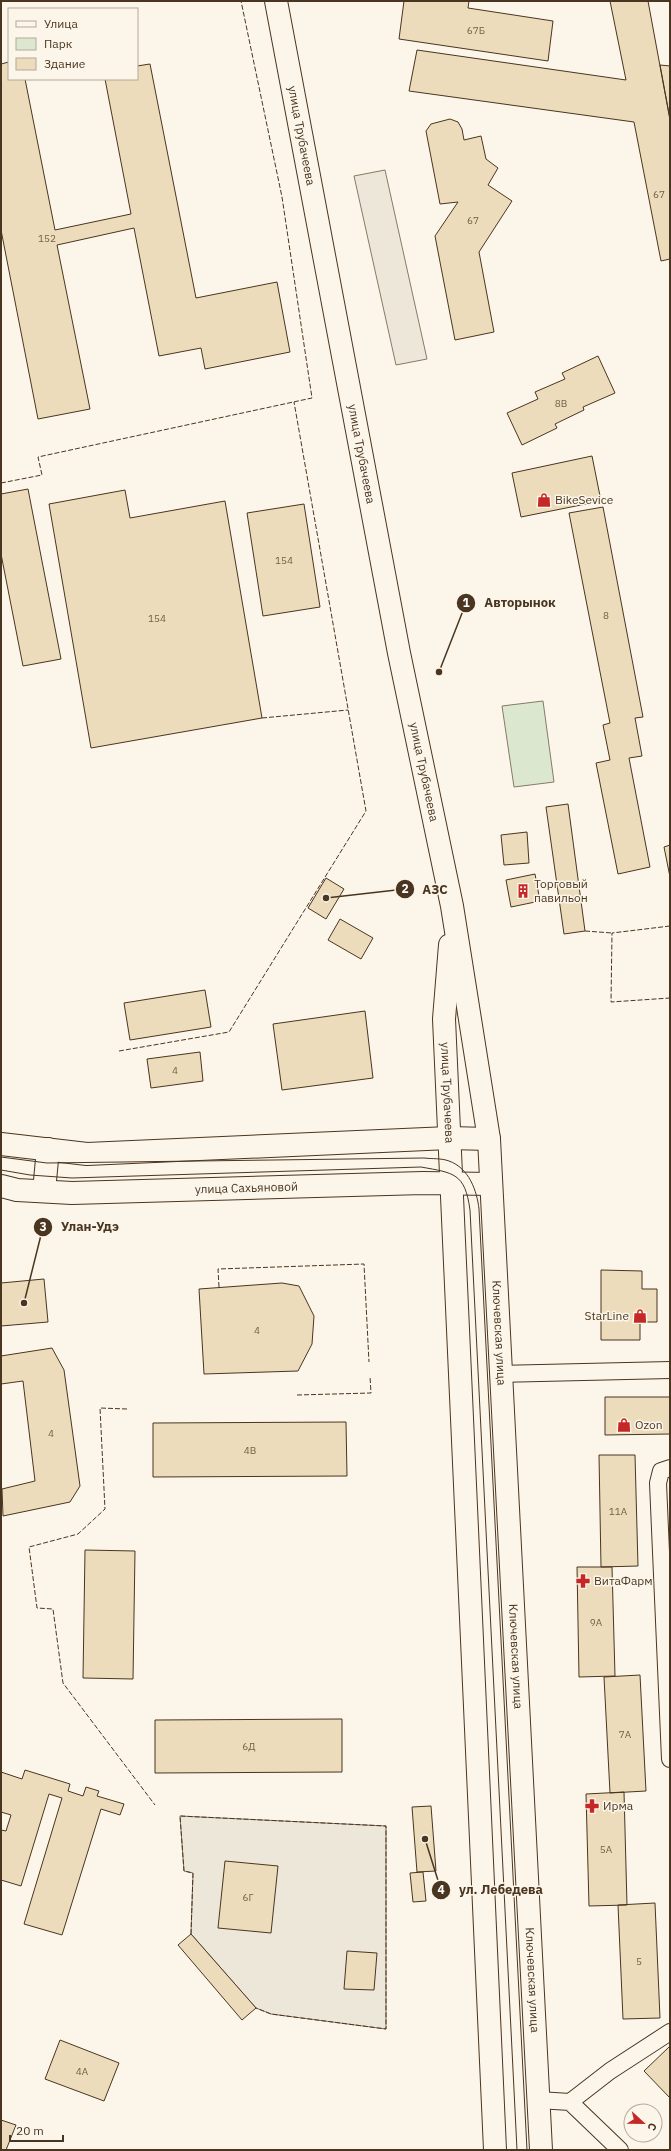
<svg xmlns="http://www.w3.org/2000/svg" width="671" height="2151" viewBox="0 0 671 2151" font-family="'IBM Plex Sans',sans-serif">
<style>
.green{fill:#dce7d0;stroke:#887966}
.parking{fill:#ede7d9;stroke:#887966}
.building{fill:#ecdcbc;stroke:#4a3520}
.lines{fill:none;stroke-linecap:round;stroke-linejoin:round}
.minor-casing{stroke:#4a3520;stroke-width:18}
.secondary-casing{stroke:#4a3520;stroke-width:24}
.minor{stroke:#fbf6e9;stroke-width:16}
.secondary{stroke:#fbf6e9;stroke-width:22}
.tram{stroke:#4a3520;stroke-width:1}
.fence{stroke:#4a3520;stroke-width:1;stroke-dasharray:5 2;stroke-linecap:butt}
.labels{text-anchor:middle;stroke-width:3;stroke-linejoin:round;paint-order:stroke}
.number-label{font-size:10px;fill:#725f47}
.street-label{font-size:12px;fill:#4a3520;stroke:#fbf6e9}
.poi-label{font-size:12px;fill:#4a3520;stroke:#fbf6e9;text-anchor:start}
.leader{fill:none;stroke:#4a3520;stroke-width:1.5}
.callout-dot{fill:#4a3520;stroke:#fbf6e9;stroke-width:1.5}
.mark-label{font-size:12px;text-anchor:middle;font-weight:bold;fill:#fff}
.callout-label{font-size:13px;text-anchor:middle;font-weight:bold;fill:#4a3520;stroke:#fbf6e9;stroke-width:3;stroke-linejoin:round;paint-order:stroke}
</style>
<rect width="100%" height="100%" fill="#fbf6e9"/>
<path class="green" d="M543,701l11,81 -40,5 -12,-81z"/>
<path class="parking" d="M385,170l42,189 -31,6 -42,-189z
M180,1816l206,10v203l-115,-15 -15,-6 -65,-74 2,-61 -9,-2z"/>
<path class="building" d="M404,1h65l-1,7 85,13 -5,40 -149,-22z
M610,1h38l22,119v139l-9,2 -27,-139 -225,-31 8,-41 209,30z
M9,62v17h16l30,151 76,-16 -26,-135h32v-13l13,-2 46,234 81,-16 13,70 -85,17 -4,-21 -42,8 -25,-128 -77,17 33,164 -52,10 -37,-189v-166z
M660,65l10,1v53z
M450,119l8,3 4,7 2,11 17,-4 5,23 12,9 -10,17 24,16 -33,51 15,80 -39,8 -20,-104 23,-34 -18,2 -14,-73 5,-7z
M598,356l17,37 -32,14 1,3 -29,14 2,4 -35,17 -15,-32 31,-14 -3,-7 30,-13 -3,-6z
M592,456l9,45 -80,16 -9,-44z
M28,489l33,170 -38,7 -22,-112v-60z
M125,490l5,28 95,-17 37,217 -171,30 -42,-244z
M304,504l16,103 -57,9 -16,-103z
M603,507l40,210 -8,1 7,38 -13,2 21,109 -32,7 -22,-111 14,-3 -7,-35 7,-2 -41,-210z
M568,804l17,127 -21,3 -18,-127z
M527,832l2,31 -25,2 -3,-30z
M670,845v32l-6,-30z
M535,874l5,27 -29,6 -5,-27z
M326,878l18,11 -18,30 -18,-11z
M340,919l33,19 -12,21 -33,-19z
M205,990l6,37 -81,13 -6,-37z
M365,1011l8,67 -91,12 -9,-66z
M200,1052l3,29 -52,7 -4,-29z
M601,1270l41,1v18h15v33h-17v18h-39z
M44,1279l4,43 -47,4v-43z
M282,1283l17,3 15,30 -2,28 -14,27 -94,3 -5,-85z
M52,1348l12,22 16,116 -10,16 -67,14 -1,-27 33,-8 -12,-100 -22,3v-28z
M605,1397h65v37l-65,1z
M346,1422l1,54 -194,1v-54z
M599,1455h36l3,111 -37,1z
M85,1550l50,1 -2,128 -50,-1z
M577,1567h35l3,109 -36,1z
M640,1675l6,116 -36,2 -6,-116z
M342,1719v53l-187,1v-53z
M25,1770l45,14 -2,7 15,5 3,-9 13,4 -2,5 27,8 -4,11 -19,-6 -39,126 -38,-11 38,-126 -13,-4 -28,92 -20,-6v-50l5,1 5,-16 -10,-3v-40l21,7z
M624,1792l3,113 -38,1 -3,-112z
M431,1806l5,65 -19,1 -5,-65z
M225,1861l53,5 -7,67 -53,-5z
M423,1872l3,29 -13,1 -3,-29z
M655,1903l5,115 -37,1 -5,-114z
M191,1934l65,74 -14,12 -64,-75z
M347,1951l30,2 -3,37 -30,-1z
M60,2040l59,23 -15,38 -59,-22z
M669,2047h1v51l-26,-27z
M1,2120l15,5 -10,25h-5z"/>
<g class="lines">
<defs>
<path id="minor" d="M502,1374l168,-4
M670,1468l-9,3 -3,12 12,276
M538,2100l32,2 50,48
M570,2102l40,-31 60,-39"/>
<g id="secondary">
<path id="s1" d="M276,1l123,652 53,253 37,233 52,1011"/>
<path id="s2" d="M450,945l-6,74 51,1131"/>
<path d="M1,1144l86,10 362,-16 40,1"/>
<path id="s3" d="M1,1186l16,4 55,3 351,-10 68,1"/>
<path d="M44,1191l4,-42"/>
</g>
</defs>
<use href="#minor" class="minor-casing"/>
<use href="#secondary" class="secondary-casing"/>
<use href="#minor" class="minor"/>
<use href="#secondary" class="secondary"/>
<path class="tram" d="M1,1157l46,6 377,-5c8,1 17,0 25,3 20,7 28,30 30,48l48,941
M1,1170l29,5 42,3 349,-11c33,6 44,6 49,43l47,940"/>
<path class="fence" d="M1,483l41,-8 -4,-18 274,-59 -30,-201 -41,-196
M262,718l86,-8
M670,926l-58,7 -1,69 59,-4
M585,931l27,2
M119,1051l110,-19 137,-221 -72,-409
M219,1287l-1,-18 146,-5 5,98
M297,1395l74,-2 -1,-17
M127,1409l-27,-1 5,101 -27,25 -49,13 8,61 16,1 10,74 92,122
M191,1934l2,-61 -9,-2 -4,-55 206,10v203l-115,-15 -15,-6"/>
</g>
<defs>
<symbol id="shop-bare" viewBox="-9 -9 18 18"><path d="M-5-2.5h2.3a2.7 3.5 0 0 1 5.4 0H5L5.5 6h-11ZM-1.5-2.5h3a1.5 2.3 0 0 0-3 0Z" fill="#c62828" stroke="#fbf6e9" stroke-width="2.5" paint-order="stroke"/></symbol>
<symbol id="building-bare" viewBox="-9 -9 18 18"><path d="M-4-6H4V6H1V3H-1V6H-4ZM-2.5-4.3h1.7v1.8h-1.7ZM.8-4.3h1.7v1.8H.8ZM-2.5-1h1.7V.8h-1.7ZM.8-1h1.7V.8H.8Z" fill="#c62828" stroke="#fbf6e9" stroke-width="2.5" paint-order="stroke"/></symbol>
<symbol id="pharmacy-bare" viewBox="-9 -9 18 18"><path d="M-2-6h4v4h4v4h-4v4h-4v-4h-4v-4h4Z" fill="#c62828" stroke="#fbf6e9" stroke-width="2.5" paint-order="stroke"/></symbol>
</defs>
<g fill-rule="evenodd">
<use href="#shop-bare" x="534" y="490" width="20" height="20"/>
<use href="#building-bare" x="513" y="881" width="20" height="20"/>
<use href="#shop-bare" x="630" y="1306" width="20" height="20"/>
<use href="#shop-bare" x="614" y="1415" width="20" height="20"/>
<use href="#pharmacy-bare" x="573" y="1571" width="20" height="20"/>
<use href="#pharmacy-bare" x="582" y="1796" width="20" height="20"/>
</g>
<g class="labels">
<g class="number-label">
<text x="476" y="34">67Б</text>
<text x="659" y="198">67</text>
<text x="473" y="224">67</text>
<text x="47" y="242">152</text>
<text x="561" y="407">8В</text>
<text x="284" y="564">154</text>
<text x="606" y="619">8</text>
<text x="157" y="622">154</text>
<text x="175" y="1074">4</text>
<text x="257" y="1334">4</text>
<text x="51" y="1437">4</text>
<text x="250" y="1454">4В</text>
<text x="618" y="1515">11А</text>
<text x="596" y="1626">9А</text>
<text x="625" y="1738">7А</text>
<text x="249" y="1750">6Д</text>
<text x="606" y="1853">5А</text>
<text x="248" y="1901">6Г</text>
<text x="639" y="1965">5</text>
<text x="82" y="2075">4А</text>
</g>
<g class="street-label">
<text dy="4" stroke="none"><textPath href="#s1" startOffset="137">улица Трубачеева</textPath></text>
<text dy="4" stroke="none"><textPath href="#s1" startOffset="461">улица Трубачеева</textPath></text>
<text dy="4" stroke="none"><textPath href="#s1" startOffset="785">улица Трубачеева</textPath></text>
<text dy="4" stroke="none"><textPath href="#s2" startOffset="148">улица Трубачеева</textPath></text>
<text dy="4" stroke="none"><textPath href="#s3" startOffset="246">улица Сахьяновой</textPath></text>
<text dy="4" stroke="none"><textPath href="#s1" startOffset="1352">Ключевская улица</textPath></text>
<text dy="4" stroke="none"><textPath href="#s1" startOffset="1676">Ключевская улица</textPath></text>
<text dy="4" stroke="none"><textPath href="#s1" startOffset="2000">Ключевская улица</textPath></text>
</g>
<g class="poi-label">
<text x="555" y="504">BikeSevice</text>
<text x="534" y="888">Торговый<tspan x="534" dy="14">павильон</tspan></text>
<text x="629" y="1320" text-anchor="end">StarLine</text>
<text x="635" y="1429">Ozon</text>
<text x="594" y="1585">ВитаФарм</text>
<text x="603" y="1810">Ирма</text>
</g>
</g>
<path class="leader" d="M439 672L466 603M326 898L405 889M24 1303L43 1227M425 1839L441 1890"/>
<g class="callout-dot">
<circle cx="439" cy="672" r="4"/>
<circle cx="326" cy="898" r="4"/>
<circle cx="24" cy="1303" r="4"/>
<circle cx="425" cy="1839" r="4"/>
<circle cx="466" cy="603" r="10"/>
<circle cx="405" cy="889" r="10"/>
<circle cx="43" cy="1227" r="10"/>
<circle cx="441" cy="1890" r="10"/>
</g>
<g class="mark-label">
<text x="466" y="607">1</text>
<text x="405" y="893">2</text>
<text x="43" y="1231">3</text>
<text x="441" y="1894">4</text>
</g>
<g class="callout-label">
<text x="520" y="607">Авторынок</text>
<text x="435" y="894">АЗС</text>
<text x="90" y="1231">Улан-Удэ</text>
<text x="501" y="1894">ул. Лебедева</text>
</g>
<rect width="671" height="2151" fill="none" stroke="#4a3520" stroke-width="4"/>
<rect x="8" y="8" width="130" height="72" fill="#fbf6e9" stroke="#b4a999"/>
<rect x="16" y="21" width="20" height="6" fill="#fbf6e9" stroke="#b4a999"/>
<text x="44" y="28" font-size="12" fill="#4a3520">Улица</text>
<rect x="16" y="38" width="20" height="12" fill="#dce7d0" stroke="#b4a999"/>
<text x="44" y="48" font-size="12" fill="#4a3520">Парк</text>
<rect x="16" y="58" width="20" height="12" fill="#ecdcbc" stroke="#b4a999"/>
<text x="44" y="68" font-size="12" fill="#4a3520">Здание</text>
<g transform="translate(643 2123) rotate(112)"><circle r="19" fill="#fbf6e9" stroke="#b4a999"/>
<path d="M0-3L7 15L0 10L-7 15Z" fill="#c62828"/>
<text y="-6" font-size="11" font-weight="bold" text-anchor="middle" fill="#4a3520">С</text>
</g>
<path d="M10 2135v6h53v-6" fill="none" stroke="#4a3520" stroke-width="2"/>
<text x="16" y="2135" font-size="12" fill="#4a3520" stroke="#fbf6e9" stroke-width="3" paint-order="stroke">20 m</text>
</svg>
